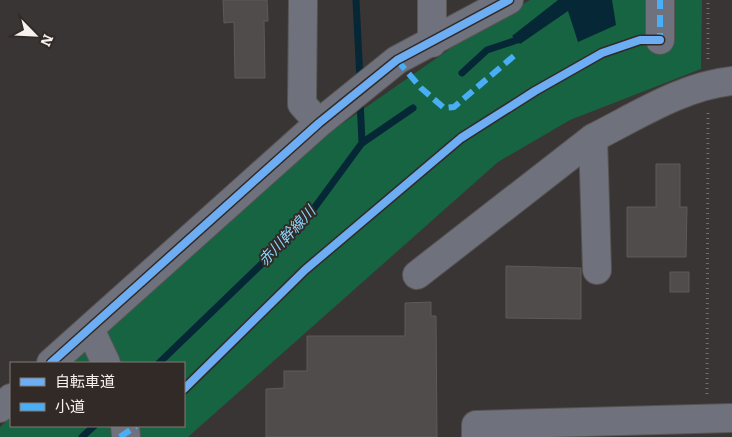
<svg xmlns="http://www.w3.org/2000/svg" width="732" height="437" viewBox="0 0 732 437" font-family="Literata,'Noto Sans JP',serif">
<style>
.green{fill:#166442}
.water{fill:#062735}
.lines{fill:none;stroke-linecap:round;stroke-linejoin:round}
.stream{stroke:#062735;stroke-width:7}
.building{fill:#504c4b;stroke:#5e5a59}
.minor-casing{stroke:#575453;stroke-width:30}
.path{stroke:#707075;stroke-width:3;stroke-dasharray:1 4;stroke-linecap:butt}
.minor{stroke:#6f727c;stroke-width:28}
.quiet{stroke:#49aef6;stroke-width:6;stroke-dasharray:12 6;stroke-linecap:butt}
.cycleway-casing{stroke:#322a27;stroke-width:11}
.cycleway{stroke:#6dadf4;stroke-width:8}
.labels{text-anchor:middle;stroke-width:4;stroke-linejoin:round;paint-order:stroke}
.water-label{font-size:15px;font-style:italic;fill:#8ad7fc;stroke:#322a27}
</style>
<rect width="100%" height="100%" fill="#393534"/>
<path class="green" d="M530,0h172l-1,69 -131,51 -72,42 -310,275h-188v-10l11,-10v9h173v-63h-112l257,-230 135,-94z"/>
<path class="water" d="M558,0h54l4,25 -38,17 -10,-31 -48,33 -8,-8z"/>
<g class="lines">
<path class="stream" d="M356,0l4,80
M462,73l25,-23 30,-10 7,-6
M360,99l2,44
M159,363l142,-137 61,-83 51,-35
M82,437l12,-11"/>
</g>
<path class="building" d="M223,0h44l1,21h-4l1,57h-30l-1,-56 -10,1z
M656,164h24v43h7l-1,50h-59v-50h29z
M506,266l75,2v51l-75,-1z
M670,272h19v20h-19z
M431,302v14h5l1,121h-171v-48l18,-1v-17h23v-35h98v-33z"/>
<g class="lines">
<defs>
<path id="minor" d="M303,0l-1,104 17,19
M660,40v-40
M432,43v-43
M597,270l-4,-132c44,-22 90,-52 139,-57
M417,275l176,-137
M90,329l16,34
M51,363l268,-240 78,-63 112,-60
M0,408l11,-10
M125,426l1,11
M476,437v-12l256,-7"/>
</defs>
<use href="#minor" class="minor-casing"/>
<path class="path" d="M708,59v-59
M707,394l1,-281"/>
<use href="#minor" class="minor"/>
<path class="quiet" d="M655,40h5v-40
M397,60l24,28 23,20 10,-1 61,-52
M120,437l16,-11"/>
<defs>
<path id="cycleway" d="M51,363l268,-240 78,-63 112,-60
M184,389l121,-119 156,-132 74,-47 67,-38 38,-13h20"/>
</defs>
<use href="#cycleway" class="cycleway-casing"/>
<use href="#cycleway" class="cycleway"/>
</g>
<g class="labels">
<g class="water-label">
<text transform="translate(287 236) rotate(-47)" y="5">赤川幹線川</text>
</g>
</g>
<rect x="10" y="362" width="175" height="65" fill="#322a27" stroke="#817a77"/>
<rect x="20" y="378" width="25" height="8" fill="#6dadf4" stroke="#817a77"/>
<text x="55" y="387" font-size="15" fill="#f7f2ef">自転車道</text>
<rect x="20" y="403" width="25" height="8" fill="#49aef6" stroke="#817a77"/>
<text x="55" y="412" font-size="15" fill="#f7f2ef">小道</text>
<g transform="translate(35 35) rotate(114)" stroke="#322a27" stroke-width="4" paint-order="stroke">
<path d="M0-4L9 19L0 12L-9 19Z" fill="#f7f2ef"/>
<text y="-8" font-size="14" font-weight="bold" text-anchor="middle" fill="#f7f2ef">N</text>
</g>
</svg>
